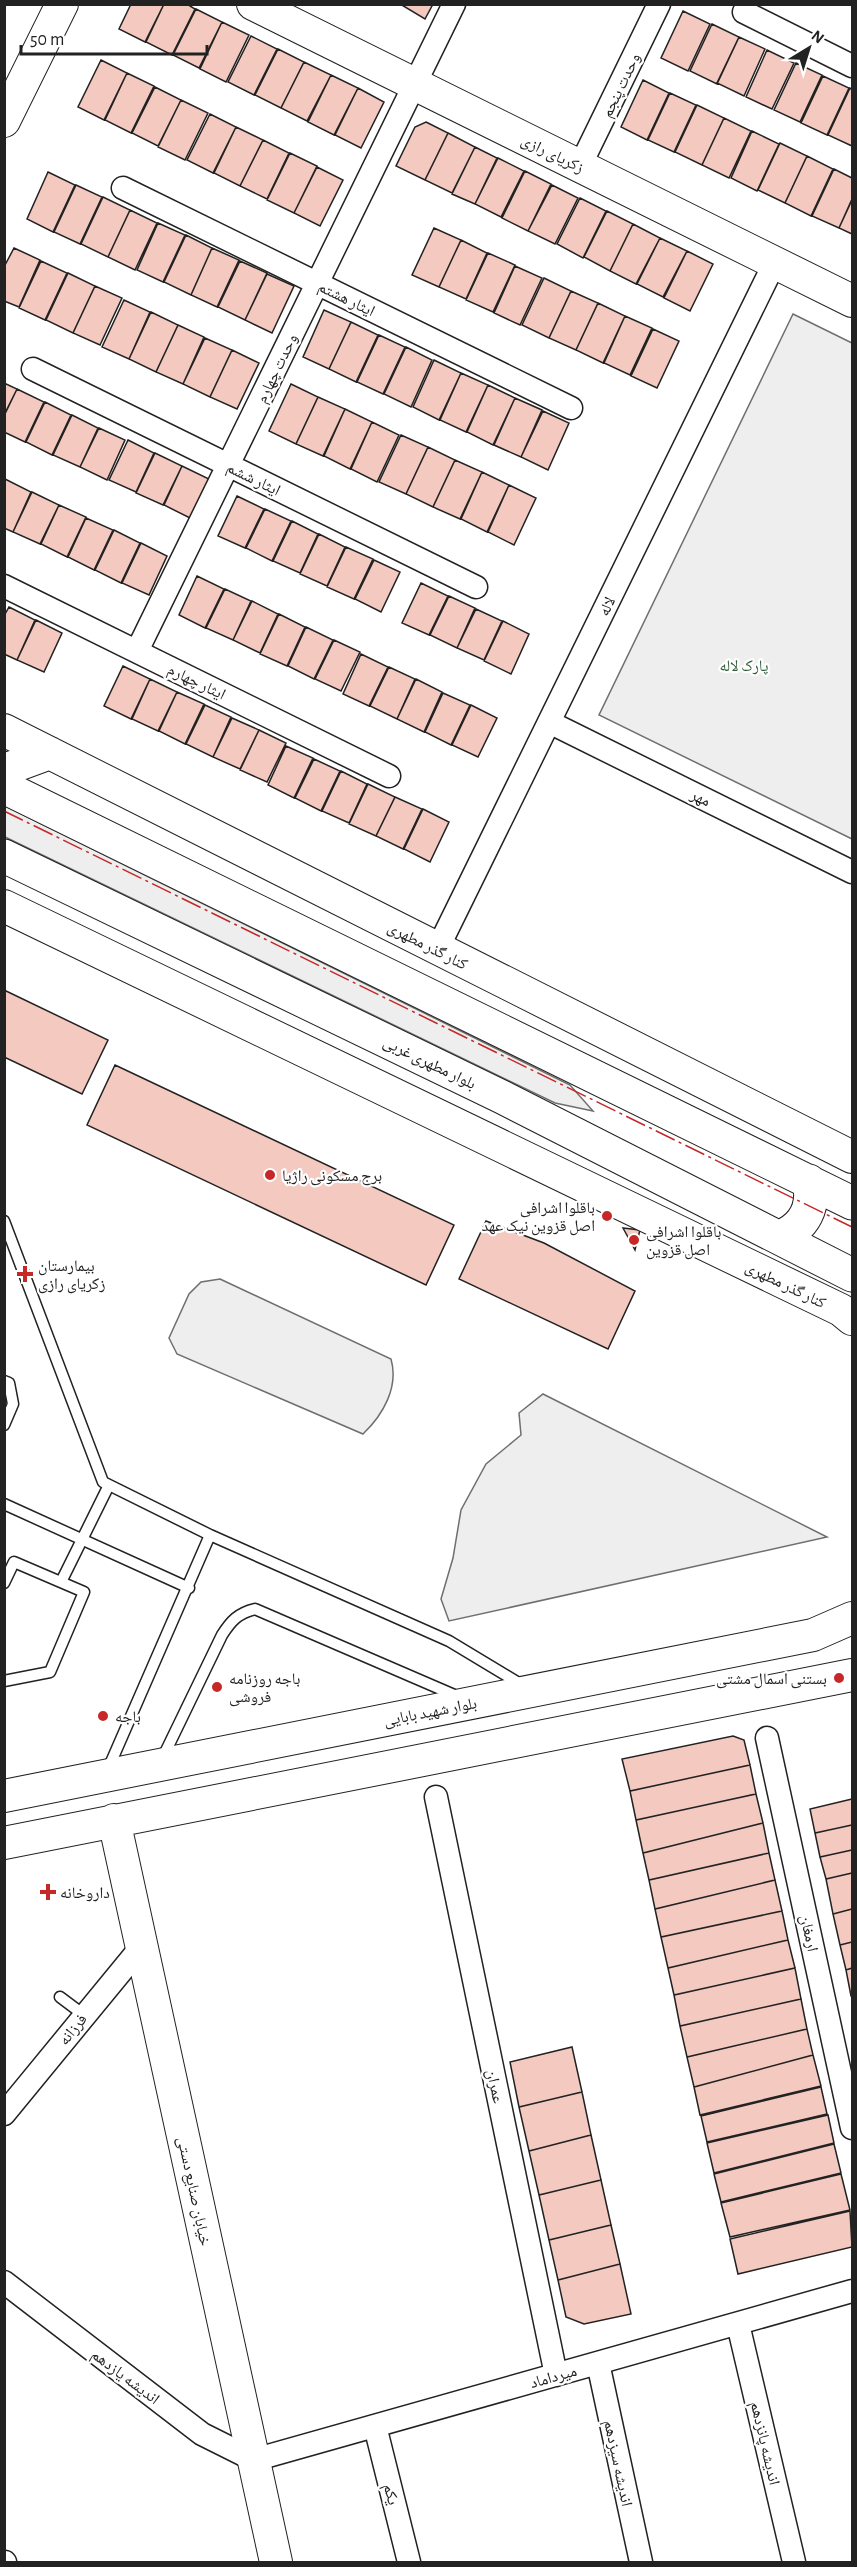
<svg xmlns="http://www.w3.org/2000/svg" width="857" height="2567" viewBox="0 0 857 2567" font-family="'Alegreya Sans','Noto Naskh Arabic',sans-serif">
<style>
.green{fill:#eee;stroke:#6f6f6f;stroke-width:1.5}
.building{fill:#f3c9c0;stroke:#222;stroke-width:1.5}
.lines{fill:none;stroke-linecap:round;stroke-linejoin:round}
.lane-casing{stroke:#222;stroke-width:13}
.street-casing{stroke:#222;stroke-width:25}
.secondary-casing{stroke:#222;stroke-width:34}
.primary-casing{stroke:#222;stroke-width:35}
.lane{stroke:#fff;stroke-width:10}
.street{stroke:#fff;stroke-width:22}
.secondary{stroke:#fff;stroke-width:32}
.primary{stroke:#fff;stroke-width:33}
.power{stroke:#c62828;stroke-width:1.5;stroke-dasharray:21 4.5 3 4.5;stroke-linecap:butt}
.poi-dot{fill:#c62828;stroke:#fff;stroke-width:2}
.labels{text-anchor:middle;stroke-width:4.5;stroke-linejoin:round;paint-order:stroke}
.street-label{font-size:16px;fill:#222;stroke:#fff}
.park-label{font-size:16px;fill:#2f5e38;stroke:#fff}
.poi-label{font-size:16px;fill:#222;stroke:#fff;text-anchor:start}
</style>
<rect width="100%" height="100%" fill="#fff"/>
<path class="green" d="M793,314l59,29v496l-253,-124z
M5,806l565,279 23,26 -38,-8 -550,-266z
M220,1279l171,80c8,28 -8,56 -28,75l-186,-80 -8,-16 20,-44 12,-12z
M543,1394l284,143 -378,84 -8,-22 12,-41 8,-48 25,-46 35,-29 -2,-22z"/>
<path class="building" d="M131,4h33l-19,38 -26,-13z
M164,4h23l8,5 -23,46 -26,-13z
M400,4h33l-8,15z
M196,9l26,13 -23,46 -26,-13z
M683,11l27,13 -22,47 -27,-13z
M222,22l27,13 -23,47 -26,-13z
M712,24l27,13 -22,47 -27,-13z
M251,36l26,13 -23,46 -26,-13z
M739,37l26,12 -21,47 -27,-13z
M278,49l26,13 -23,46 -26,-13z
M767,50l27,13 -22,46 -26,-12z
M101,60l26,13 -23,47 -26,-13z
M304,62l27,13 -24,46 -26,-13z
M796,63l26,12 -22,47 -26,-12z
M127,73l27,13 -23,47 -26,-13z
M331,75l27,13 -24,47 -26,-13z
M823,76l26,12 -22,47 -26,-12z
M643,80l26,13 -22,47 -26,-13z
M155,87l26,13 -23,46 -26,-13z
M358,88l26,14 -23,46 -26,-13z
M850,88l2,2v56l-24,-11z
M670,93l26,12 -22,47 -26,-12z
M181,100l27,13 -23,47 -27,-13z
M697,105l27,13 -22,47 -27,-13z
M210,114l26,13 -23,46 -26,-13z
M724,118l27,13 -22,47 -27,-13z
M426,122l22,11 -23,47 -29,-14 19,-39z
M236,127l27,13 -23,46 -26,-13z
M752,131l27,13 -22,47 -26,-13z
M448,133l27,14 -23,46 -27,-13z
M263,140l26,13 -22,46 -27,-13z
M780,143l27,13 -22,47 -27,-13z
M475,147l22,11 -22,46 -23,-10z
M290,153l27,13 -23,47 -27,-13z
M807,156l26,13 -22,47 -26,-13z
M498,158l26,13 -23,46 -26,-13z
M317,167l26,13 -23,46 -26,-13z
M834,169l18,9v21l-13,29 -27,-12z
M525,171l26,13 -23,47 -26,-13z
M48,172l27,13 -22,47 -26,-13z
M76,185l26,12 -22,47 -26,-12z
M552,185l26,13 -23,46 -27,-13z
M103,197l27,13 -22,47 -27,-13z
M580,198l26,13 -23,47 -26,-14z
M852,200v34l-13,-6z
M130,210l27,13 -22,47 -27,-13z
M607,211l26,13 -23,47 -26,-14z
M158,223l27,12 -22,47 -26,-12z
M633,224l27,14 -24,46 -26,-13z
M434,228l27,12 -22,47 -27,-12z
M186,235l26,13 -21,47 -27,-13z
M660,238l27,13 -24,46 -26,-13z
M461,240l26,13 -21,46 -27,-12z
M14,248l26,12 -21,47 -15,-6v-34z
M212,248l27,12 -22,47 -26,-12z
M687,251l26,13 -23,47 -26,-13z
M488,253l27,12 -22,47 -27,-12z
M41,261l26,12 -22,47 -26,-12z
M240,261l27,12 -22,47 -27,-13z
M515,266l27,12 -22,47 -26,-12z
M68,273l27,13 -22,47 -27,-13z
M267,274l27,12 -22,47 -27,-13z
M544,278l27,13 -22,47 -27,-13z
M95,286l27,12 -22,47 -27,-12z
M571,291l27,12 -22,47 -27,-12z
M124,300l26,12 -21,47 -27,-12z
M598,303l27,13 -22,47 -27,-13z
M324,310l27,12 -22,47 -26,-12z
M151,312l27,13 -22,47 -27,-13z
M625,316l27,12 -22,47 -26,-12z
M351,322l27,13 -22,47 -27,-13z
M178,325l26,12 -21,47 -27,-12z
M653,329l26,12 -22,47 -26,-12z
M379,335l26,12 -22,47 -26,-12z
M205,338l27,12 -22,47 -27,-13z
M406,347l26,13 -21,47 -27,-13z
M232,350l27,13 -22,46 -27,-12z
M434,360l27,13 -22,47 -26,-13z
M461,373l27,12 -22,47 -26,-12z
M4,383l13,6 -13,26z
M291,384l27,13 -22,47 -27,-13z
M488,385l27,13 -22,47 -26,-13z
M17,389l27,13 -19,40 -21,-10v-16z
M318,397l27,12 -22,47 -27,-12z
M515,398l27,12 -21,47 -27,-12z
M45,402l26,13 -19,40 -26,-13z
M345,409l27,13 -22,47 -26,-13z
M543,411l26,12 -21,47 -27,-13z
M72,415l26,13 -18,39 -27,-12z
M372,422l27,13 -22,47 -26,-13z
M99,428l26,12 -18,40 -27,-13z
M401,435l27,12 -22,47 -27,-12z
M128,440l26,13 -18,39 -27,-12z
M428,447l27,13 -22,47 -27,-13z
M155,453l27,13 -19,39 -27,-12z
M455,460l27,12 -22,47 -27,-12z
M182,466l27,13 -19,39 -26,-13z
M482,472l27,13 -22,47 -26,-13z
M5,479l26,13 -18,40 -9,-4z
M509,485l27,13 -22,47 -26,-13z
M32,492l27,13 -19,39 -27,-12z
M237,496l27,13 -19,39 -27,-12z
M59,505l27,12 -19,40 -26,-13z
M265,509l26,12 -19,40 -26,-13z
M86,518l27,12 -19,40 -26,-13z
M292,521l26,13 -18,39 -27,-12z
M114,530l26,13 -19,40 -26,-13z
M319,534l26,13 -18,39 -27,-12z
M141,543l26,13 -18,39 -27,-12z
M346,547l27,12 -19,40 -27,-12z
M374,560l26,12 -19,40 -26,-13z
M197,576l27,13 -19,39 -26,-13z
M421,583l27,13 -19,39 -27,-12z
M225,589l26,12 -18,39 -27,-12z
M449,596l26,12 -18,40 -27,-13z
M252,601l26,13 -18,39 -27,-13z
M9,607l26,13 -18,40 -13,-6v-38z
M476,609l26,12 -18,39 -27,-12z
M279,614l26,13 -18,39 -27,-12z
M36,620l26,13 -18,39 -27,-12z
M503,621l26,13 -18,40 -27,-13z
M306,627l27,13 -19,39 -26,-13z
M334,640l26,12 -19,39 -26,-12z
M361,654l27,13 -19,39 -26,-12z
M123,666l27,13 -19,40 -27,-13z
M389,667l26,12 -18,40 -27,-13z
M150,679l27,13 -19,39 -26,-12z
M416,679l26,13 -18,40 -27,-13z
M177,692l27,12 -19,40 -26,-13z
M443,693l27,12 -19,40 -26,-13z
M205,705l26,12 -18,40 -27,-13z
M471,705l26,13 -19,39 -26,-12z
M232,718l27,12 -19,39 -27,-12z
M259,730l27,13 -19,39 -27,-12z
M286,746l27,12 -19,40 -26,-13z
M314,759l26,12 -19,40 -26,-13z
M341,771l26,13 -18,39 -27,-12z
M368,784l27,13 -19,39 -27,-12z
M395,797l27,12 -19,40 -27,-13z
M423,809l26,13 -19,40 -26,-13z
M4,990l104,50 -26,54 -78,-37z
M115,1065l339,160 -28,60 -339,-160z
M486,1221l58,22 91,48 -27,58 -149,-70z
M623,1228l17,2 -5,20z
M733,1736l11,4 6,25 -120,26 -8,-32z
M750,1765l6,29 -120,26 -6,-29z
M756,1794l7,29 -120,30 -7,-33z
M852,1799v26l-37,8 -5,-24z
M763,1823l6,30 -120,27 -6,-27z
M852,1825v25l-32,7 -5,-24z
M852,1850v23l-26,6 -6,-22z
M769,1853l6,27 -120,29 -6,-29z
M852,1873v36l-19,5 -7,-35z
M775,1880l7,31 -121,26 -6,-28z
M852,1909v33l-12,3 -7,-31z
M782,1911l6,29 -120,28 -7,-31z
M788,1940l7,28 -121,27 -6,-27z
M852,1942v26l-6,2 -6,-25z
M795,1968l6,31 -121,27 -6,-31z
M852,1968v28h-1l-5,-26z
M801,1999l6,30 -120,28 -7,-31z
M807,2029l6,26 -119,32 -7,-30z
M572,2047l10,45 -63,15 -9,-45z
M813,2055l8,31 -121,29 -6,-28z
M821,2087l6,27 -120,28 -6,-26z
M582,2092l9,43 -62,16 -10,-44z
M828,2115l6,28 -120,30 -7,-30z
M591,2135l10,45 -62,15 -10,-44z
M834,2144l7,29 -120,29 -7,-28z
M841,2174l9,36 -120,27 -9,-34z
M601,2180l10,45 -62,15 -10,-45z
M850,2211l2,36 -114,27 -8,-35z
M611,2225l9,39 -62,16 -9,-40z
M620,2264l11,50 -47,10 -18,-7 -8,-37z"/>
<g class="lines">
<defs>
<path id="lane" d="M4,1221l99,261 107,53
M4,1381l5,2 4,21 -9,21
M4,1504l185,84
M61,1582l48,-97
M4,1583l10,-21 70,30 -34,80 -46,9
M162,1759l60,-124c9,-14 16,-22 33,-26l204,88
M108,1769l102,-234 239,106 73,44
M60,1997l24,18"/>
<path id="street" d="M744,12l108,54
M580,166l79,-162
M123,188l448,220
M33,369l443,218
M4,586l385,190
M137,651l317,-647
M549,722l303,150
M437,950l338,-688
M767,1738l85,390
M436,1797l120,578
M4,2114l138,-168
M4,2282l198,152 52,26 598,-169
M738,2324l56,238
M598,2363l43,199
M375,2426l34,136
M4,2562h1"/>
<path id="secondary" d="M253,4l599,297
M4,121l58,-117
M4,730l848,427
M4,770l46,-17
M4,906l837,404 11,9
M4,1796l809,-161 39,-17
M114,1820l162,742
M4,1843l848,-168"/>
<path id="primary" d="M4,787l848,416
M4,856l498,241 350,178
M780,1237c25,-10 35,-30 29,-56"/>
</defs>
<use href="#lane" class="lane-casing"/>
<use href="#street" class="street-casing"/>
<use href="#secondary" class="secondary-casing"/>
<use href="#primary" class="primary-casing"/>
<use href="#lane" class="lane"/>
<use href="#street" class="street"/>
<use href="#secondary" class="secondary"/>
<use href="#primary" class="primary"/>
<path class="power" d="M4,811l848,416"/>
</g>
<g class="poi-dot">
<circle cx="270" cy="1175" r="6"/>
<circle cx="607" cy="1216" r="6"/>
<circle cx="634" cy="1240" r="6"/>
<path d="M22 1265h6v6h6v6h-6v6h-6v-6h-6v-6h6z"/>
<circle cx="839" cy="1678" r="6"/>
<circle cx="217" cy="1687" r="6"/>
<circle cx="103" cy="1716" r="6"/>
<path d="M45 1883h6v6h6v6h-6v6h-6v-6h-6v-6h6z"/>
</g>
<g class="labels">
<g class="street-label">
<text transform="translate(620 85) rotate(-64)" y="6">وحدت پنجم</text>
<text transform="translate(553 153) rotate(26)" y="6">زکریای رازی</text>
<text transform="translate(347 298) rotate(26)" y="6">ایثار هشتم</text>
<text transform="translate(276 368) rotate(-64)" y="6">وحدت چهارم</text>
<text transform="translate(254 478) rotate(26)" y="6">ایثار ششم</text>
<text transform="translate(606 606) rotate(-64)" y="6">لاله</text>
<text transform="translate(197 681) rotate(26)" y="6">ایثار چهارم</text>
<text transform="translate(701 797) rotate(26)" y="6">مهر</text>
<text transform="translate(428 945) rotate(27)" y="6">کنار گذر مطهری</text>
<text transform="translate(430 1062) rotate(26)" y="6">بلوار مطهری غربی</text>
<text transform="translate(786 1284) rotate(26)" y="6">کنار گذر مطهری</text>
<text transform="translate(430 1711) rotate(-11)" y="6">بلوار شهید بابایی</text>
<text transform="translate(810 1933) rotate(78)" y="6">ارمغان</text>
<text transform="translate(72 2029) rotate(-51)" y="6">فرزانه</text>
<text transform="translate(496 2086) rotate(78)" y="6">عمران</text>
<text transform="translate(195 2191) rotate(78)" y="6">خیابان صنایع دستی</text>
<text transform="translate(126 2376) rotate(37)" y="6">اندیشه یازدهم</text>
<text transform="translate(553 2376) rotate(-16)" y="6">میرداماد</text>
<text transform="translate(766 2443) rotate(77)" y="6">اندیشه پانزدهم</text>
<text transform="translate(619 2463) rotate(78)" y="6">اندیشه سیزدهم</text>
<text transform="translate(392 2494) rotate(76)" y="6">یکم</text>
</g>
<g class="park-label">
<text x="744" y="671">پارک لاله</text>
</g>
<g class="poi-label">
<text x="282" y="1181">برج مسکونی راژیا</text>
<text x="595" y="1213" text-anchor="end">باقلوا اشرافی<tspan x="595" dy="18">اصل قزوین نیک عهد</tspan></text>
<text x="646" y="1237">باقلوا اشرافی<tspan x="646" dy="18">اصل قزوین</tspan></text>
<text x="38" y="1271">بیمارستان<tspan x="38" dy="18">زکریای رازی</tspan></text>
<text x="229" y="1684">باجه روزنامه<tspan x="229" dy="18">فروشی</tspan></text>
<text x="827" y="1684" text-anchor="end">بستنی اسمال مشتی</text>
<text x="115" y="1722">باجه</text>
<text x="60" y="1898">داروخانه</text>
</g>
</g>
<rect width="857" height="2567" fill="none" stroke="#222222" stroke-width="12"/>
<g transform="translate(809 48) rotate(38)" stroke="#ffffff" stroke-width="4.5" paint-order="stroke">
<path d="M0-4.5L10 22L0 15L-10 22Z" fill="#222222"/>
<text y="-9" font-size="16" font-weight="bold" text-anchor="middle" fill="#222222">N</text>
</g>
<path d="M21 45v9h186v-9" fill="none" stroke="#222222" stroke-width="3"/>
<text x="30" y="45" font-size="18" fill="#222222" stroke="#ffffff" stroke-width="4.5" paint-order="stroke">50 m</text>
</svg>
